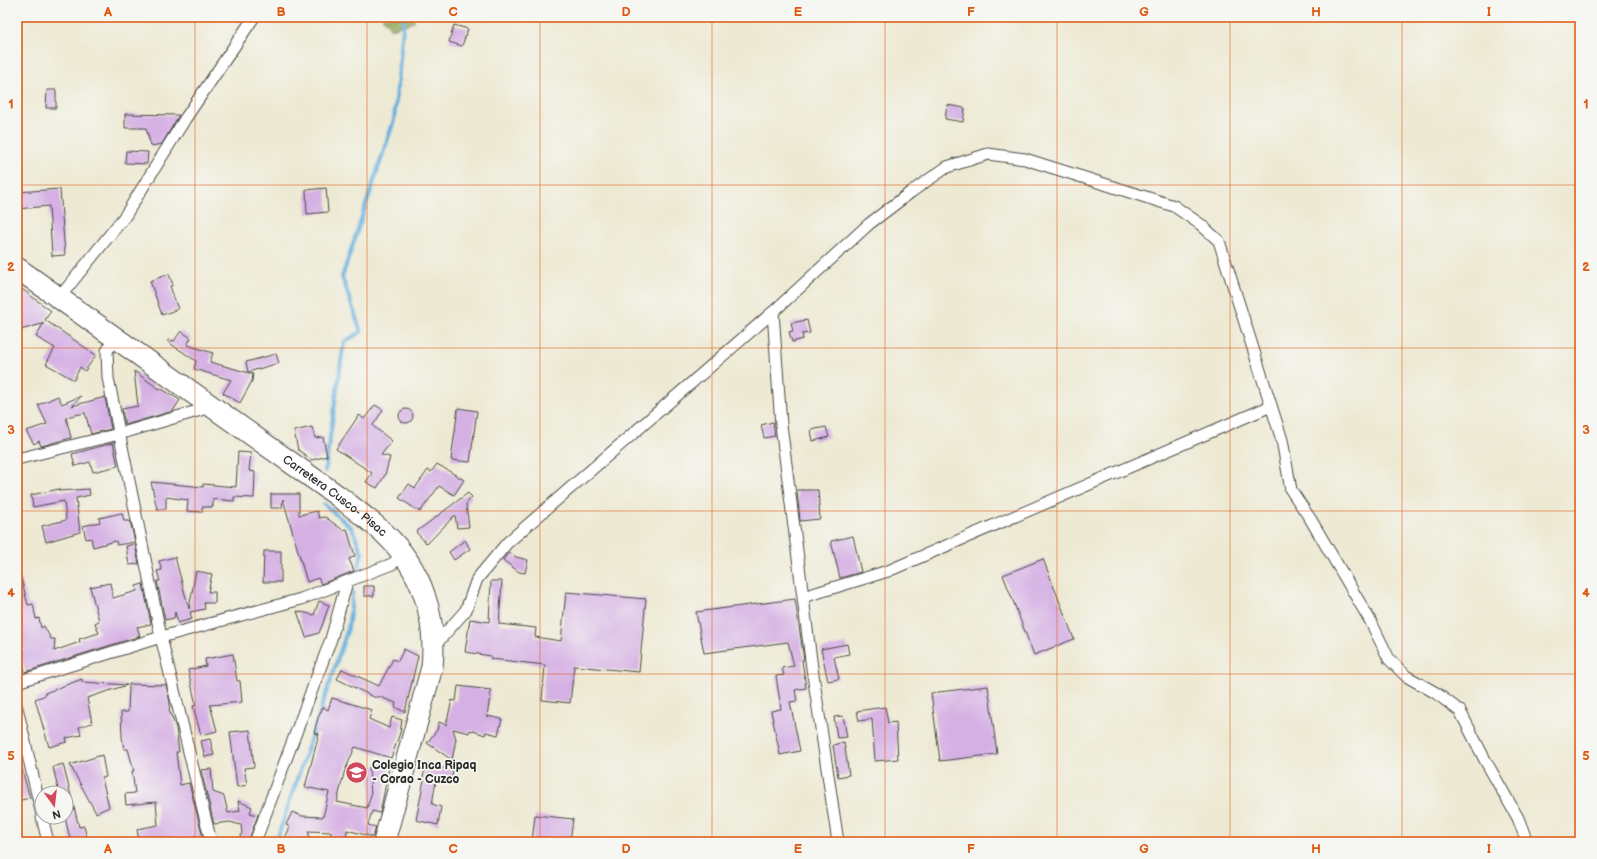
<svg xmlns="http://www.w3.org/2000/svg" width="1597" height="859" viewBox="0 0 1597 859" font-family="'Balsamiq Sans',sans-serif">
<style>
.forest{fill:#95ae60;stroke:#606c46}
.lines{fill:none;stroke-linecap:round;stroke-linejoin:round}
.stream{stroke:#64afdd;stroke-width:4}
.building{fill:#d5b0e4}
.street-casing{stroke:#484844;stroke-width:13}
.highway-casing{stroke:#484844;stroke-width:23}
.street{stroke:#fff;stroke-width:11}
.highway{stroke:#fff;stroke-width:21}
.grid{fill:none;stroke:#df570e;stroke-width:1;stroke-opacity:0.55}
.labels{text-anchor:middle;stroke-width:3.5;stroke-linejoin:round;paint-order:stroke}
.street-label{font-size:12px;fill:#2b2b2b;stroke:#f6f6f2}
.poi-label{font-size:12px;font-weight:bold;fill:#2b2b2b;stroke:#f6f6f2;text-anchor:start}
.neatline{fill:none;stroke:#df570e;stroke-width:1.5}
.grid-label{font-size:13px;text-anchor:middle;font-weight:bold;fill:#df570e}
</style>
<rect width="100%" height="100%" fill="#f6f6f2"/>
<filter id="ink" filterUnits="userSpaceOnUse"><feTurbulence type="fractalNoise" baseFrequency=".025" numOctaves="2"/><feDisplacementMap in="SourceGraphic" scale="8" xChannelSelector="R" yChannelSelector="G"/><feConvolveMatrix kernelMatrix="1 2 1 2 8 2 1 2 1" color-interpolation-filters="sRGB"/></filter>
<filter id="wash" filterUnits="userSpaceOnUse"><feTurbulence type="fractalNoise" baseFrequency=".012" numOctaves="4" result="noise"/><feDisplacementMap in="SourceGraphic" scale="16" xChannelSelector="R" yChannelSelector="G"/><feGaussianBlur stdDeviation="0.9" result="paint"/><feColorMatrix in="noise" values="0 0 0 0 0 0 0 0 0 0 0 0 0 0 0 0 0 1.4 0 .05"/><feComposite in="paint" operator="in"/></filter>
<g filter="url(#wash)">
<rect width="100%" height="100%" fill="#ede9d3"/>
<path class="forest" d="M382,17h32v5l-23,7z"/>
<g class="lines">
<path class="stream" d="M325,471l19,-129 17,-10 -19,-55 52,-157 10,-103
M324,504l28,24 10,25 -5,19
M276,842l72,-214 5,-37"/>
</g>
<g id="blocks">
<path class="building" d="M454,25l14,4 -6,17 -13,-4z
M47,90h9v18h-10z
M947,105l18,3 -2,14 -18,-3z
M125,114l54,1 -17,29 -11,2 -5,-18h-21z
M126,151l22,1 -1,12 -22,-1z
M326,188l2,24 -21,2 -1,-24z
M60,189l5,66 -13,1 -3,-50 -32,3v-17z
M169,274l4,11 -3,1 8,23 -16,6 -12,-34z
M22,289l29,22 -6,9 51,35 -11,16 -5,-4 -6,13 -28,-16 9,-16 -19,-11 8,-15 -2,2 -25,7v-34z
M807,320l3,13 -8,1 1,5 -11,3 -3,-10 4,-1 -2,-8z
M181,331l10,7 -4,7 26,8 -3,9 43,12 -1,7 -12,22 -17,-10 8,-13 -37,-11 2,-8 -28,-19v-2l6,1z
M276,354l3,9 -31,9 -2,-10z
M134,371l25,18 1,-1 20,12 -7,11 -48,14 -3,-16 16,-3z
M58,396l4,8 19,-8 -9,10 33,-9 6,32 -20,5 -6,-21 -19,4 5,21 -30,8 -2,-5 -5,3 -8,-13 21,-7 -9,-19z
M375,405l8,5 -10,15 1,2 18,14 -11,14 9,2 -5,18 -8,13 -11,-6 6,-9 -36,-24 23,-34 5,4z
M458,408l19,3 -7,51 -19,-2z
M399 416a7 7 0 1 1 14 0a7 7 0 1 1-14 0Z
M773,422l2,14 -11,2 -3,-13z
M312,427l3,11 8,-1 4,19 -15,4 -14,-10 -4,-19z
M826,427l3,10 -16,4 -2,-11z
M113,443l5,23 -25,6 -3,-10 -15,4 -3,-12z
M238,452l13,1 -2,18 6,1 -1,26 -20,-1v4l-21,-2v8h-11v5l-15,-1 1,-11 -22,-3v12h-9l-6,-27 52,5v-3l33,3z
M437,464l27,16 -10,15 -15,-9 -19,26 -21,-14 10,-14 6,4 13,-18 3,2z
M59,489v2l30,-2 1,6 -14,3 4,34 -34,10 -4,-16 24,-6 -2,-19 -31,6 -2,-12z
M797,490h21l2,29 -20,2z
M468,493l4,4 -6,7 3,23 -12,1 -2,-13 -28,29 -11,-12z
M271,494h28v21l18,-4 2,7 6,-1 18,13 4,-1 8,27 -6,3 5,12 -33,13 -3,-6 -11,4 -24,-83 -1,9h-11z
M122,513l2,8h6l5,21 -18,3 -1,-4 -23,6 -2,-9 -5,1 -3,-13 17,-4 -1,-4z
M853,536l8,36 -21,6 -9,-37z
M465,540l5,9 -16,11 -5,-8z
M135,544l4,20 -10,1 -3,-19z
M264,551h17v31h-18z
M509,552l7,5 12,3 -3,13 -6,-1 -16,-12z
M175,557l14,52 7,-38 16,3 -4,18h7v11h-11l1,6 -15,3 2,7 -14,4 -3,-11 -1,6 -9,2 -8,-39h3l-3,-10 5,-1 -3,-9z
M1043,559l31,80 -40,16 -31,-80z
M17,578h4l7,27 5,-1 3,15 3,-1 2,10 3,-2 7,13h4l-1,12 26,-9 -1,-3 20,-6 -4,-10 4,-2 -9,-34 20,-4 3,15 24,-7 -1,-5 7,-2 8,40 -14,3 3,9 -115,36 -5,-20 4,-1 -7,-25z
M491,581h11l-3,43 37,4 -1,9 26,4 5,-49 80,7 -7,73 -65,-6 -4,37 -28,-3 3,-35 -54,-6v-3l-26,-4 5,-33 19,3z
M364,586h10v10h-10z
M795,599l9,61h-2l4,28 -11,2 2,11 -7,1 10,49 -20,4 -9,-44 10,-2 -5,-33 8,-1 -2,-7 12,-2 -6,-24 -84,11 -8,-41z
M319,601l10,4 -6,18 -4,10 -13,4 -9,-26 17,4z
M847,644l2,10 -15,3 5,22 -11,2 -7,-32z
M404,649l14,7 -13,56 -10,-5 1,-4 -19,-7 -1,2 -39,-19 5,-10 37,17 14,-27 5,2z
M233,654l4,27h3l2,21 -32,3 7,26 -16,4 -8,-29 3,-1 -8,-35 18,-4 -1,-7z
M82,679v3l45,3 -40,13 5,25 -13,4 2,8 -15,3 1,4 -18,5 -14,-48 11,-4 -1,-2z
M129,684l37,1 4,17 -1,8 7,18 3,24h-3l4,33 9,-2 15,58 -65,1 -2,-13 21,-4 -2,-23 -30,3 -1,-11 10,-1 -3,-22h2l-6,-22h-4l-2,-12 -1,-25h7z
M458,686l33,4 -4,26 15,3 -4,16 -12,-3 -1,3 -15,-5 -1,3 -16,-4 3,10 -4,21 -25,-17 10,-13 2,-8 7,3 6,-25 4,1z
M988,686l9,68 -57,7 -9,-68z
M332,698l40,12 -3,9 20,9 3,-11 10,3 -2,13 -9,25 -36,-11 -11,26 -7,29 30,6 4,-13 -2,-28 21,-4 -10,50 -8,-2 -4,14 8,2 -3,10 -26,-7 -1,12h-16l1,-10 -23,-1 2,7 -17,4h-10l7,-15 -4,-2 6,-13 10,4 21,1 6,-25 -24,-5 14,-53 -5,-1 4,-15 5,-11 5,3z
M885,707l3,16 8,-1 2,37 -23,2 -3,-42 -13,2 -2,-10z
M843,716l4,21 -10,1 -3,-21z
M250,730l4,37 -10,1 3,17 -10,2 -7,-55z
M210,739l4,16 -9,2 -4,-16z
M844,742l5,33 -11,2 -5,-32z
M102,755l4,22 -4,1 7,29 -13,6 -26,-48z
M427,763l26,8 -2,12 -15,-2 -4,23 9,3 -3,18 -22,-5 8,-40h-2z
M63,764l16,63 5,-1 3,13 -12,3h-4l-5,-20v-29h-7l-6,-26z
M17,766h4l9,32 -13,3z
M211,769l2,23 11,4 4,17 12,-2 -2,-10 14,6 -2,6 8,2 -10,27h-10l4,-9 -1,-8 -11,-3 -16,2 -13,-54z
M535,815l38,4 -3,23h-38z"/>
</g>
</g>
<g filter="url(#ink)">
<use href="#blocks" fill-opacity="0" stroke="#484844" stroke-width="1"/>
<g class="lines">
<defs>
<path id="street" d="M59,298l66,-82 60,-97 69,-102
M773,312l96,-88 42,-32 36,-25 41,-13 37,5 149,47 26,18 19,17 63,199 9,50 20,30 60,102 18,37 17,17 30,17 24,18 25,49 33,58 9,24
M116,337l-9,14 1,27 53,259 50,205
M17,459l102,-25 92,-27
M803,597l85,-26 383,-165
M435,645l31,-35 11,-31 30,-36 266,-231 8,113 31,243 26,174
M17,682l144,-45 140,-38 91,-35 11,-9
M17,708l25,107
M42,817l6,25
M255,842l76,-203 16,-57"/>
<g id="highway">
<path id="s1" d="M17,268l321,228c15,12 32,24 47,38 37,35 52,83 47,133l-48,175"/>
</g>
</defs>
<use href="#street" class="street-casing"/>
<use href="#highway" class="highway-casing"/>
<use href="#street" class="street"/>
<use href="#highway" class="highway"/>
</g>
</g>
<path class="grid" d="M195,17v825M367,17v825M540,17v825M712,17v825M885,17v825M1057,17v825M1230,17v825M1402,17v825M17,185h1563M17,348h1563M17,511h1563M17,674h1563"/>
<defs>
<symbol id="university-disc" viewBox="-11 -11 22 22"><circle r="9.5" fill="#d1495b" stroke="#f6f6f2"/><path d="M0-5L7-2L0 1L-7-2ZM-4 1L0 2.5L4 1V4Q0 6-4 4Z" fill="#fff"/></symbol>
</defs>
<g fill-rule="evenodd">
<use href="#university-disc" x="344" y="760" width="25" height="25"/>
</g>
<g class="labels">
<g class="street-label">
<text dy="4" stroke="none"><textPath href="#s1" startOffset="391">Carretera Cusco- Pisac</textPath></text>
</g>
<g class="poi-label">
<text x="372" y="769">Colegio Inca Ripaq<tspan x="372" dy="14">- Corao - Cuzco</tspan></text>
</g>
</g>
<rect width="1597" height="859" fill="none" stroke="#f6f6f2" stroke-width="44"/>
<g transform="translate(54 805) rotate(165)"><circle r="19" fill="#f6f6f2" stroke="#a5a5a2"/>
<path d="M0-3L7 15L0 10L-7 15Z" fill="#d1495b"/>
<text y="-6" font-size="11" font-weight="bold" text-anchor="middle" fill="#2b2b2b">N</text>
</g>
<rect x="22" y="22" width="1553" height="815" class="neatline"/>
<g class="grid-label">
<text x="108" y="16">A</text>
<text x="281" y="16">B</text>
<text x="453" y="16">C</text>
<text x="626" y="16">D</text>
<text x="798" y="16">E</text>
<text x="971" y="16">F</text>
<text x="1144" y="16">G</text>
<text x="1316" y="16">H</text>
<text x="1489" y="16">I</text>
<text x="11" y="108">1</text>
<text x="1586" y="108">1</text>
<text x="11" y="271">2</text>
<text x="1586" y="271">2</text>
<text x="11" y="434">3</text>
<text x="1586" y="434">3</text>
<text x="11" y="597">4</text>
<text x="1586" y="597">4</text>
<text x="11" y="760">5</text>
<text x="1586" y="760">5</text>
<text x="108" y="853">A</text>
<text x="281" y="853">B</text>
<text x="453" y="853">C</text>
<text x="626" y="853">D</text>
<text x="798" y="853">E</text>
<text x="971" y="853">F</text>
<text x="1144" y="853">G</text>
<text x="1316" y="853">H</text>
<text x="1489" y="853">I</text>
</g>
</svg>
